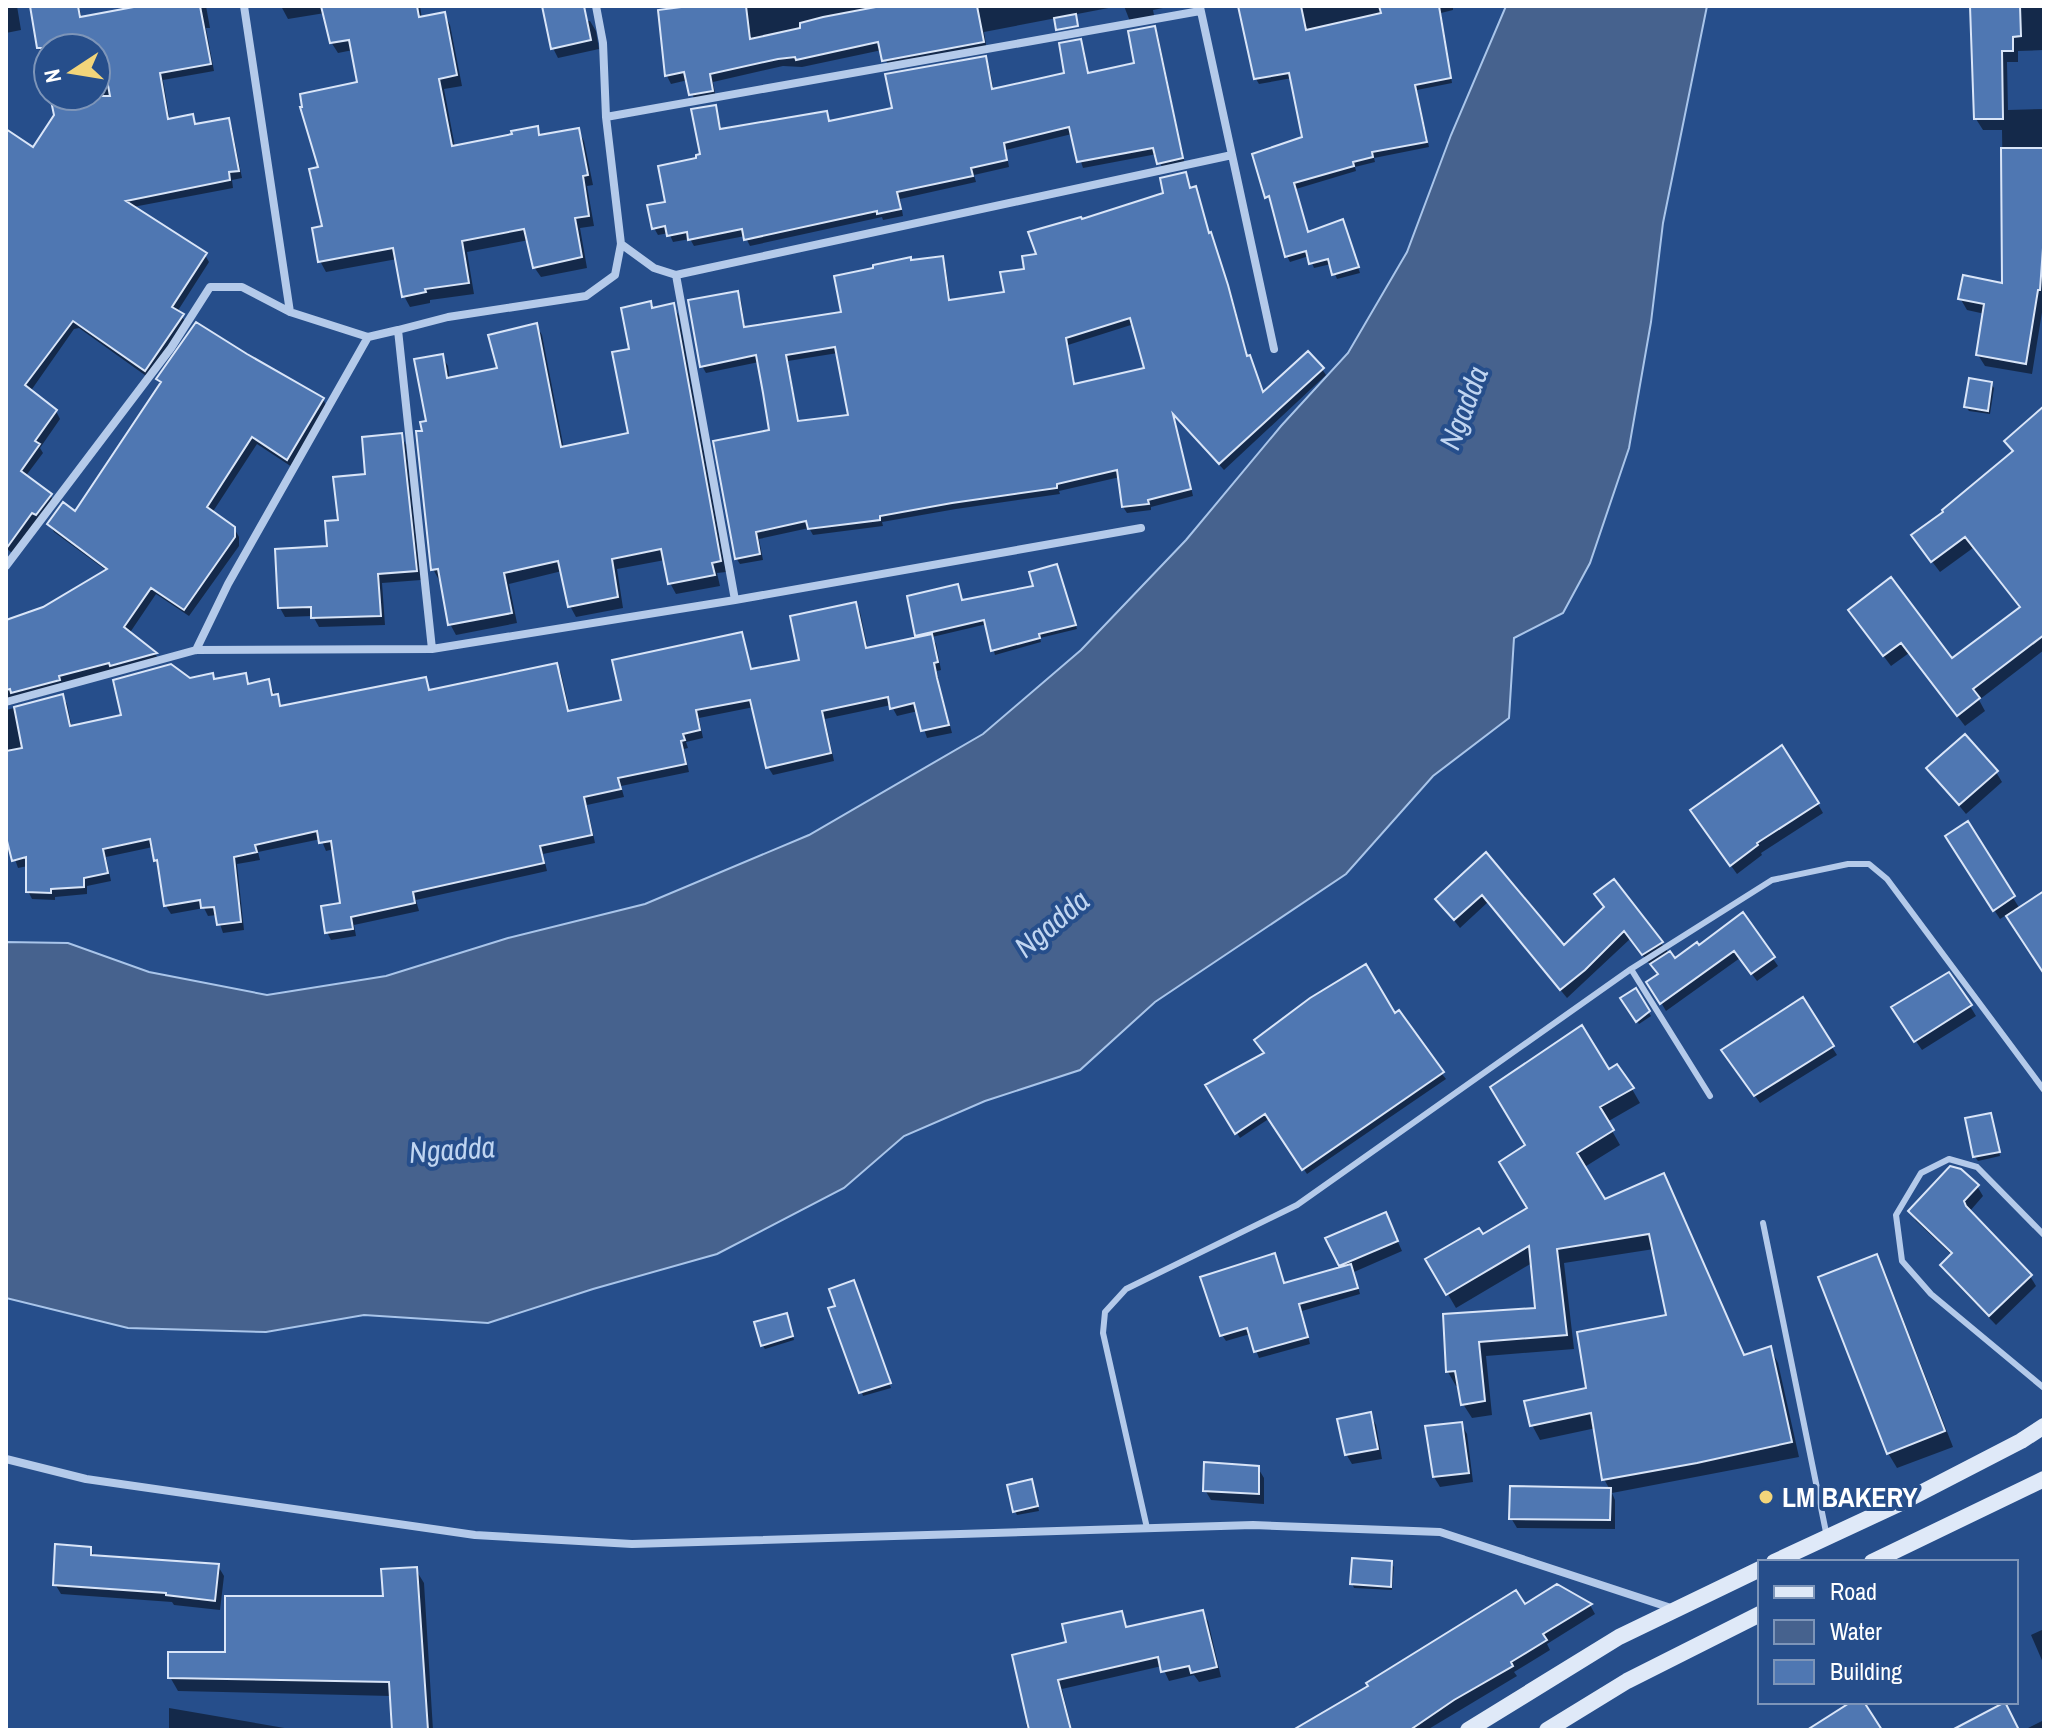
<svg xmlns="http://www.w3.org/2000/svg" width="2050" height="1736" viewBox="0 0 2050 1736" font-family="'Archivo Narrow',sans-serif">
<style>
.water{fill:#46628e;stroke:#a9c5ea;stroke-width:2}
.shadow{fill:#0007;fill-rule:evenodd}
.building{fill:#4f77b2;stroke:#d9e5f8;stroke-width:2;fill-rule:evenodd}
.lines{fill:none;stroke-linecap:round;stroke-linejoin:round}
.service{stroke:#b4caea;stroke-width:6}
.minor{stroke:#b4caea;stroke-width:8}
.secondary{stroke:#dfe9f8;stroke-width:16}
.poi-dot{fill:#f3d57a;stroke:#264e8b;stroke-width:3}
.labels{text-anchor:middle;stroke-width:8;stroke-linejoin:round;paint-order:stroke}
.poi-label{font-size:28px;font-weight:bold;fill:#fff;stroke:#264e8b;text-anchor:start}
.water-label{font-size:30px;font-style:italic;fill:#c0d5f1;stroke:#264e8b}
</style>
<rect width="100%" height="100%" fill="#264e8b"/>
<path class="water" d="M1506,6h201l-44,217 -12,99 -22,126 -39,115 -27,50 -49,25 -5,80 -76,58 -87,98 -191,128 -75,68 -95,31 -81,35 -60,52 -127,66 -124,35 -105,34 -124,-8 -98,17 -138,-4 -122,-30v-356l62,1 81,29 118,23 119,-19 122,-38 137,-34 164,-69 174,-101 98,-84 105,-110 95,-114 67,-73 59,-101 44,-117z"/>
<path class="shadow" d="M6,6h11l4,24 -15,3z
M79,6l3,13 52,-10 -1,-3h73l4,22h-4l8,43 -51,9 7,41 22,-4 5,8 31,-5 4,8 10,50 -10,2 1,8 -100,19 72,48 4,7 -32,50 10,11 -38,55 -70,-50 -5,1 -44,63 26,19 4,8 -20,29 3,5 -18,24 25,18 5,8 -43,50 -6,-5v-417l28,19 22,-35 -4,-19h44v-48h-48v26l-6,-11 -10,-56z
M281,6h139l2,13 22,-5 6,11 12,61 -18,3 11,58 59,-11 23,-8 5,9 36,-7 6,11 9,44 -6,1 7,40 -14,2 7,40 -46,9 -7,-10 -5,-27 -62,12 7,42 -44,6v3l-20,4 -6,-11 -7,-37 -71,13 -6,-11 4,-33 -4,-59 39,-85 -6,-34 -15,3 -7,-11 -6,-29 -37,6z
M704,6h415l-135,26 3,18 -98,18 -7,-18 -80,17 -19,-1 -70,16 3,17 -21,3 -7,-22 -17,4 -4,-8 -7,-64z
M1124,6h49l-20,4 2,10 -24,4z
M1239,6h214v4l-12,3 11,70 -35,7 12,57 -55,11 1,4 -20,5 1,4 -60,18 13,45 36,-7 15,46 -23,6 -6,-15 -17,4 -5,-12 -19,6 -3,-6 -15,-55 -5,-4 37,-58 -12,-61 -33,6 -3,-5z
M1972,6h72v44l-26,1v11h-11l1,48 36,-1v191l-12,74 -47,-8 -7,-11 7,-41 -18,-4 -7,-12 44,-13 -2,-155h-19l-7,-11z
M590,21l6,10 3,18 -41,9 -5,-10 -5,-22z
M1154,28l4,7 27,130 -22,5 -6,-16 -74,14 -11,-34 -66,16 3,17 -35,8 2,7 -76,17 3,17 -20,4 -1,-3 -132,29 -5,-10 -51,10 -4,-7 -17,3 -4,-9 -11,2 -4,-7 13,-25 35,-47 13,-49 7,24 104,-17 4,8 65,-12 90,-52 4,8 5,25 72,-17 14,-32 4,7 5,25 48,-9z
M1185,174l6,15 5,-1 3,7 10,38 22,60 17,65 5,6 10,30 59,-25 4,6 -102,95 -50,-55 19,81 -42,11v3l-24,3 -4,-6 -3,-30 -61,14 1,3 -104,15 -74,13 1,4 -70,9 -4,-7 -50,11 4,21 -23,4 -4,-6 36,-126 -13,-70 -53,11 -4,-7 35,-72 4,6 4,28 98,-14 68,-52 31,-4 3,6 6,38 55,-8 33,-38 43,-35 84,-27zM1134,324l13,46 -72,15 -7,-40zM838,353l12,64 -51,6 -11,-62z
M650,303l4,7 19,-4 6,10 47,256 -9,1 3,13 -44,8 -6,-11 -5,-23 -48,9 6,39 -47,9 -6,-11 -8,-35 -53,13 8,39 -61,12 -6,-11 -8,-45 -3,1 -6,-11 -9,-137 18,-76 6,10 2,14 49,-10 37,-45 6,10 22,114 67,-15 1,-83z
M159,379l164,20 4,8 -35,60 -35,-23 -45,69 22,15 5,9v9l-50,70 -33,-22 -27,40 27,21 4,7 -154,44v-84l37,-13 64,-38 -53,-39 -5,-8 26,-10 86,-130z
M1991,384l3,4 -4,26 -21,-3 -3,-4z
M2044,409v241l-65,50 6,11 -20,15 -56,-73 -18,13 -33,-44 93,39 70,-52 -48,-61 -33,24 -19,-25 25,-35 67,-59 -6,-11z
M401,435l5,10 15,135 -39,3 3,42 -66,2 -6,-11 -28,1 -5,-9 49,-60 11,-26 28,-47z
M1058,570l19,59 -37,9 1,4 -46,13 -8,-31 -55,13 4,7 5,26 -4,1 3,17 12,45 -25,5 -9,-27 -21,5 -6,-11 -66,14 9,42 -61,14 -5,-8 -14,-60 -55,11 4,20 -17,4 2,6 -4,1 5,23 -68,14 3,11 -37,8 8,38 -52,11 4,17 -131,29 3,11 -65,14 2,11 -25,4 -4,-8 15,-27 -8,-56 -8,2 -5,-12 -63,13 2,8 -23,4 7,66 -21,3 -6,-18 -9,1 -4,-8 -33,6 -5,-8 -13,-59 -47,10 5,24 -24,5v8l-32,3v3l-23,-1 -4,-8v-25l-10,2 -12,-35v-123l56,-14 5,8 5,24 51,-11 66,-37 23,-4 3,5 30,-6 5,10 18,-3 14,25 143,-27 6,11 125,-26 5,8 9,40 53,-12 118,-67 4,8 7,29 49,-10 54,-57 5,8 8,38 52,-11 -3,-4 45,-33 73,-15z
M1929,769l67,3 6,10 -36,32z
M1818,804l5,9 -62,40 1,2 -25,19 -40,-55z
M1967,824l53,85 24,-7v71l-36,-59 -8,5 -47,-73z
M1486,855l78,93 41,-40 56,35 14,18 24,-13 44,-33 35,51 -21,15 -17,-23 -74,53 -17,-29 10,-6 -29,-37 -63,59 -79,-96 -28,26 -23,-29z
M1635,991l16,25 -12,8 -16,-26z
M1802,1000l35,55 -77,48 -32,-44z
M1970,1006l6,10 -54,34 -23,-33z
M1395,1016l51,63 -139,95 -37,-56 -30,20 -32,-52z
M1608,1071l24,18 8,14 -33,19 13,23 -37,23 21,34 59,-26 82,181 25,-9 8,15 21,94 -187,36 3,7v29l-98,-1 -6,-10 99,-28 -6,-11 -8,-51 -56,12 -8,-15 56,-36 80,-72 -14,-68 -90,14 10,86 -88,7 6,59 -20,3 -9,-14 -3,-18h-4l-8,-14 -3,-56 92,-6 -5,-47 -76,45 -28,-48 54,-23 47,-29 -1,-62z
M1990,1115l10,41 -22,5 -3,-4z
M1977,1186l6,10 -13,15 60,65 6,10 -40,39 -48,-50 -5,-10 9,-10 -36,-34 -6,-9z
M1390,1224l12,27 -48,21 6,22 -58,17 8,33 -51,14 -9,-24 -24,7 -4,-6 56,-73 7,23 58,-17 -15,-29z
M1876,1257l9,15 68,175 -56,21 -9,-15z
M855,1287l36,101 -28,8 -25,-89z
M788,1320l6,20 -29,9 -3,-4z
M1370,1415l6,10 6,34 -30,5 -6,-10z
M1461,1424l6,10 6,48 -33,5 -6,-10z
M1258,1468l6,10v26l-53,-4 -6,-10z
M1033,1486l6,25 -22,4 -2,-4z
M90,1548l5,9 123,9 6,10 -4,34 -46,-5 -2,-3 -111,-8 -6,-10z
M1391,1563l3,4 -2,23 -38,-2 -2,-5z
M416,1570l8,13 9,147h-39l-3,-34 -213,-5 -8,-14 215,-79z
M1557,1586l33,19 5,9 -48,30 3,6 -36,22 3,4 -90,54h-126z
M1202,1612l6,9 13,56 -22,5 -5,-7 -25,6 -7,-15 -100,23 10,41h-44l-2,-6 4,-1 39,-80 52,-30 7,16z
M2044,1629v36l-13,-30z
M169,1708l127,22h-127z
M2044,1720v10h-20z"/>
<path class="building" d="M30,6h48l2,11 59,-11h61l11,58 -51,9 8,46 25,-5 2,10 34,-6 10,53 -10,1 1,8 -104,21 81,52 -35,54 12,7 -39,57 -72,-50 -48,64 32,25 -22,31 5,3 -19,27 31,23 -16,21 -4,-2 -26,36v-420l27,18 21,-32 -4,-19h60l-9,-48h-64z
M321,6h96l2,11 26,-5 12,63 -18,4 13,67 60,-12 -1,-3 27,-5 1,9 40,-7 9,47 -5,1 6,40 -14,2 7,39 -49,11 -9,-39 -62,12 7,42 -44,6 1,3 -24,5 -9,-49 -75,14 -6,-34 10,-2 -13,-57 9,-2 -18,-60h2l-2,-13 57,-12 -8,-42 -19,3z
M542,6h42l7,34 -40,9z
M689,6h57l4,33 50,-11v-5l23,-6 58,-11h96l7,36 -102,19 -4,-19 -82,18 -1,-3 -17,2 -68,15 3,17 -24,4 -5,-23 -19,4 -7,-66z
M1238,6h63l5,24 75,-17 -2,-7h60l12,72 -36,7 12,57 -55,10 1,5 -20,5 1,4 -60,17 14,49 35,-13 16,48 -27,8 -4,-16 -19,5 -3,-13 -21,6 -16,-61 -4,2 -13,-44 50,-17 -13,-64 -35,6z
M1970,6h50l1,30 -8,1v14h-11l1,68h-29z
M1076,14l2,12 -22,4 -2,-12z
M1155,26l28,132 -26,6 -4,-16 -76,14 -8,-35 -65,16 3,17 -36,8 2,8 -76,16 4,17 -24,5v-3l-133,29 -2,-11 -54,11 -1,-8 -20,4 -2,-10 -13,3 -5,-24 18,-3 -7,-36 38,-8v-3l4,-1 -9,-45 25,-4 4,24 107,-18 2,10 63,-13 -7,-34 101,-18 6,33 72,-16 -5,-30 22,-4 7,34 46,-10 -6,-32z
M2001,148h43v86l-4,56h-2l-12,74 -50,-9 8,-51 -26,-5 5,-24 39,8z
M1186,172l4,16 6,-2 13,47 2,-1 17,53 19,71 3,-1 13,37 45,-41 16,17 -105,96 -46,-50 18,75 -43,11 1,4 -27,3 -5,-37 -60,14v4l-105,15 -72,13v4l-72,9 -2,-8 -50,11 4,22 -25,5 -22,-118 56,-11 -6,-37 -7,-38 -56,12 -12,-67 50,-9 6,36 97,-15 -7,-36 39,-8v-3l38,-8v3l32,-4 6,44 55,-8 -4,-20 24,-3 -2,-13 14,-2 -8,-22 53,-15 1,2 81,-26 -3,-15zM1130,318l14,50 -70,16 -8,-46zM835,347l13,68 -50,6 -12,-66z
M651,301l1,7 22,-5 47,258 -9,2 3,12 -47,9 -7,-35 -49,10 6,38 -50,10 -10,-46 -54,12 8,40 -64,12 -10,-56 -7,1 -15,-139h6l-2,-9 6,-1 -12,-62 29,-5 4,24 50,-10 -9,-33 49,-12 24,124 67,-14 -16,-81 17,-3 -8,-41z
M196,322l51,32 77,44 -37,62 -35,-23 -45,70 28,20v10l-51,73 -33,-22 -27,39 33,26 -47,13 -1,-3 -50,13 1,4 -49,13 -1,-4 -4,1v-70l37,-13 64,-38 -60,-45 16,-22 12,9 86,-129 -5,-3z
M1969,378l23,4 -4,29 -24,-4z
M2044,406v229l-71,54 7,9 -23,18 -56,-73 -18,13 -35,-46 43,-33 61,81 68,-51 -55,-70 -34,25 -20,-27 32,-23 -1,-2 71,-59 -9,-10z
M402,433l15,138 -39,3 3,42 -70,2v-11l-33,1 -3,-59 52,-3 -2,-25 13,-1 -5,-43 32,-3 -3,-37z
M1057,564l19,61 -37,9 1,4 -49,13 -7,-31 -69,16 -8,-40 51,-12 4,16 71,-14 -4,-14z
M856,602l10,46 66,-14 6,28 -4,1 3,15 12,47 -28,6 -7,-28 -24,6 -2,-12 -66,14 9,42 -65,15 -16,-68 -54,10 4,20 -17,4 2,6 -4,1 5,23 -68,14 3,11 -37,8 8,38 -52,11 4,17 -131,29 2,11 -64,14 2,12 -28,4 -4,-27 19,-3 -9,-62 -12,2 -2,-12 -62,14 2,7 -23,5 7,65 -24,3 -3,-18 -13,1 -1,-8 -36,6 -7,-46 -3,1 -4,-22 -47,10 5,24 -24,5v9l-33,2v4l-25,-1v-35l-14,4 -6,-24v-86l16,-3 -8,-41 49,-13 7,32 51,-11 -8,-35 58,-16 19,14 23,-5 1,6 32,-6 2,11 21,-5 3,16 6,-1 2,12 146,-29 3,13 128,-27 11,48 53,-11 -9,-40 130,-28 9,37 48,-9 -9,-44z
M1965,734l33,37 -39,34 -33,-37z
M1782,745l37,58 -62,40 1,2 -28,21 -40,-56z
M1968,821l47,75 -22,15 -48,-75z
M1486,852l78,93 40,-38 -10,-13 20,-15 49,63 -21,13 -18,-24 -39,39 -25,20 -78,-95 -28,25 -19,-21z
M2044,891v83l-38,-58z
M1743,912l32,45 -24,17 -17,-23 -74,53 -14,-22 12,-8 -8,-10 20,-13 5,7 22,-16 2,3z
M1366,964l29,49 4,-3 45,62 -142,98 -37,-56 -30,20 -30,-49 59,-32 -10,-13 56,-42z
M1949,972l23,33 -58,37 -23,-35z
M1636,988l14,23 -14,11 -16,-24z
M1803,997l31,49 -80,50 -33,-46z
M1582,1025l27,44 8,-5 17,24 -34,19 14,23 -37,23 28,46 59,-26 80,182 27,-9 21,96 -95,21 -95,17 -11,-67 -61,13 -6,-25 62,-13 -9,-56 89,-17 -17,-81 -92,15 10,86 -88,7 6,59 -24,4 -6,-34 -9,1 -3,-58 92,-6 -6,-62 -83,49 -21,-36 54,-31 4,6 44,-26 -28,-46 26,-17 -35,-58z
M1991,1113l9,39 -27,5 -8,-39z
M1950,1166l11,3 18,16 -15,16 2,5 66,69 -43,41 -49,-51 12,-12 -44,-42z
M1386,1212l12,29 -59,25 -14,-28z
M1275,1253l9,30 67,-19 7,24 -59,16 9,33 -54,15 -7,-24 -27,8 -20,-59z
M1877,1254l68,177 -58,23 -69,-177z
M854,1280l37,103 -32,10 -31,-85 7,-2 -6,-17z
M787,1313l6,23 -32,10 -7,-24z
M1371,1412l7,37 -33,6 -8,-36z
M1462,1422l7,51 -36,4 -8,-51z
M1204,1462l55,4v28l-56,-3z
M1032,1479l6,27 -25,6 -6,-27z
M1510,1486l101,2 -1,32 -101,-1z
M55,1544l36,3v8l128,9 -4,37 -49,-6v-2l-113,-8z
M1352,1558l40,3 -1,26 -41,-3z
M417,1567l11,163h-36l-3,-48 -221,-4v-26h57v-56h158l-2,-27z
M1557,1584l35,20 -49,30 4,6 -36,22 2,4 -59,34 -44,30h-117l75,-44 -2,-3 150,-93 9,14z
M1203,1610l14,57 -26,6 -2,-7 -28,6 -3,-15 -100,23 13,50h-42l-17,-75 54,-13 -4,-18 60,-13 4,16z
M1851,1702h13l18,28h-75z
M2005,1702l14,28h-67z"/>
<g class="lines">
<path class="service" d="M1631,969l79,127
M1763,1223l64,314
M2044,1235l-67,-68 -28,-8 -28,14 -25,42 6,46 29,33 113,94
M1147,1528l-44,-195 2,-21 21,-23 171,-84 334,-236 141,-89 76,-16h21l18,15 157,211"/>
<path class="minor" d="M244,6l46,306
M1200,7l74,342
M606,117l594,-106
M621,244l33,24 22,7 59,325
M676,275l556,-120
M6,566l165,-218 39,-61h32l48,25 78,25 30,-7
M432,649l-34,-319 50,-13 138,-21 29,-21 6,-31 -15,-127 -3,-74 -7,-37
M196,650l32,-66 140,-247
M6,702l190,-52 236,-1 303,-49 406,-72
M6,1459l80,20 389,56 157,9 621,-19 187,7 234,77"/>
<path class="secondary" d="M1774,1562l129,-60 118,-61 23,-15
M1872,1562l172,-83
M1468,1730l151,-93 141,-68
M1547,1730l80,-49 133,-67"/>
</g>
<circle class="poi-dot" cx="1766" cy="1497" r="8"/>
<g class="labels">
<g class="poi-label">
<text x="1782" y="1507">LM BAKERY</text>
</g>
<g class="water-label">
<text transform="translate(1464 408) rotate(-69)" y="10">Ngadda</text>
<text transform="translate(1052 924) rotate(-40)" y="10">Ngadda</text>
<text transform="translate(452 1150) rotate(-4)" y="10">Ngadda</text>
</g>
</g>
<rect width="2050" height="1736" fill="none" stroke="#ffffff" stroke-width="16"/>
<rect x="1758" y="1560" width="260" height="144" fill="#264e8b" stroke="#7d95b9" stroke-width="2"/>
<rect x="1774" y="1586" width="40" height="12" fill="#dfe9f8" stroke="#7d95b9" stroke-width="2"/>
<text x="1830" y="1600" font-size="24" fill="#ffffff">Road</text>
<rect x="1774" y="1620" width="40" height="24" fill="#46628e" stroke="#7d95b9" stroke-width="2"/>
<text x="1830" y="1640" font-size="24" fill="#ffffff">Water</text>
<rect x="1774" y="1660" width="40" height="24" fill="#4f77b2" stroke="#7d95b9" stroke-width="2"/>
<text x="1830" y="1680" font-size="24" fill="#ffffff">Building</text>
<g transform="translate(72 72) rotate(258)"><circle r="38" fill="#264e8b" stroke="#7d95b9" stroke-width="2"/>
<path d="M0-6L14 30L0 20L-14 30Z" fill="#f3d57a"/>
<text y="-12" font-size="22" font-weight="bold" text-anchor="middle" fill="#ffffff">N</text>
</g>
</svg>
